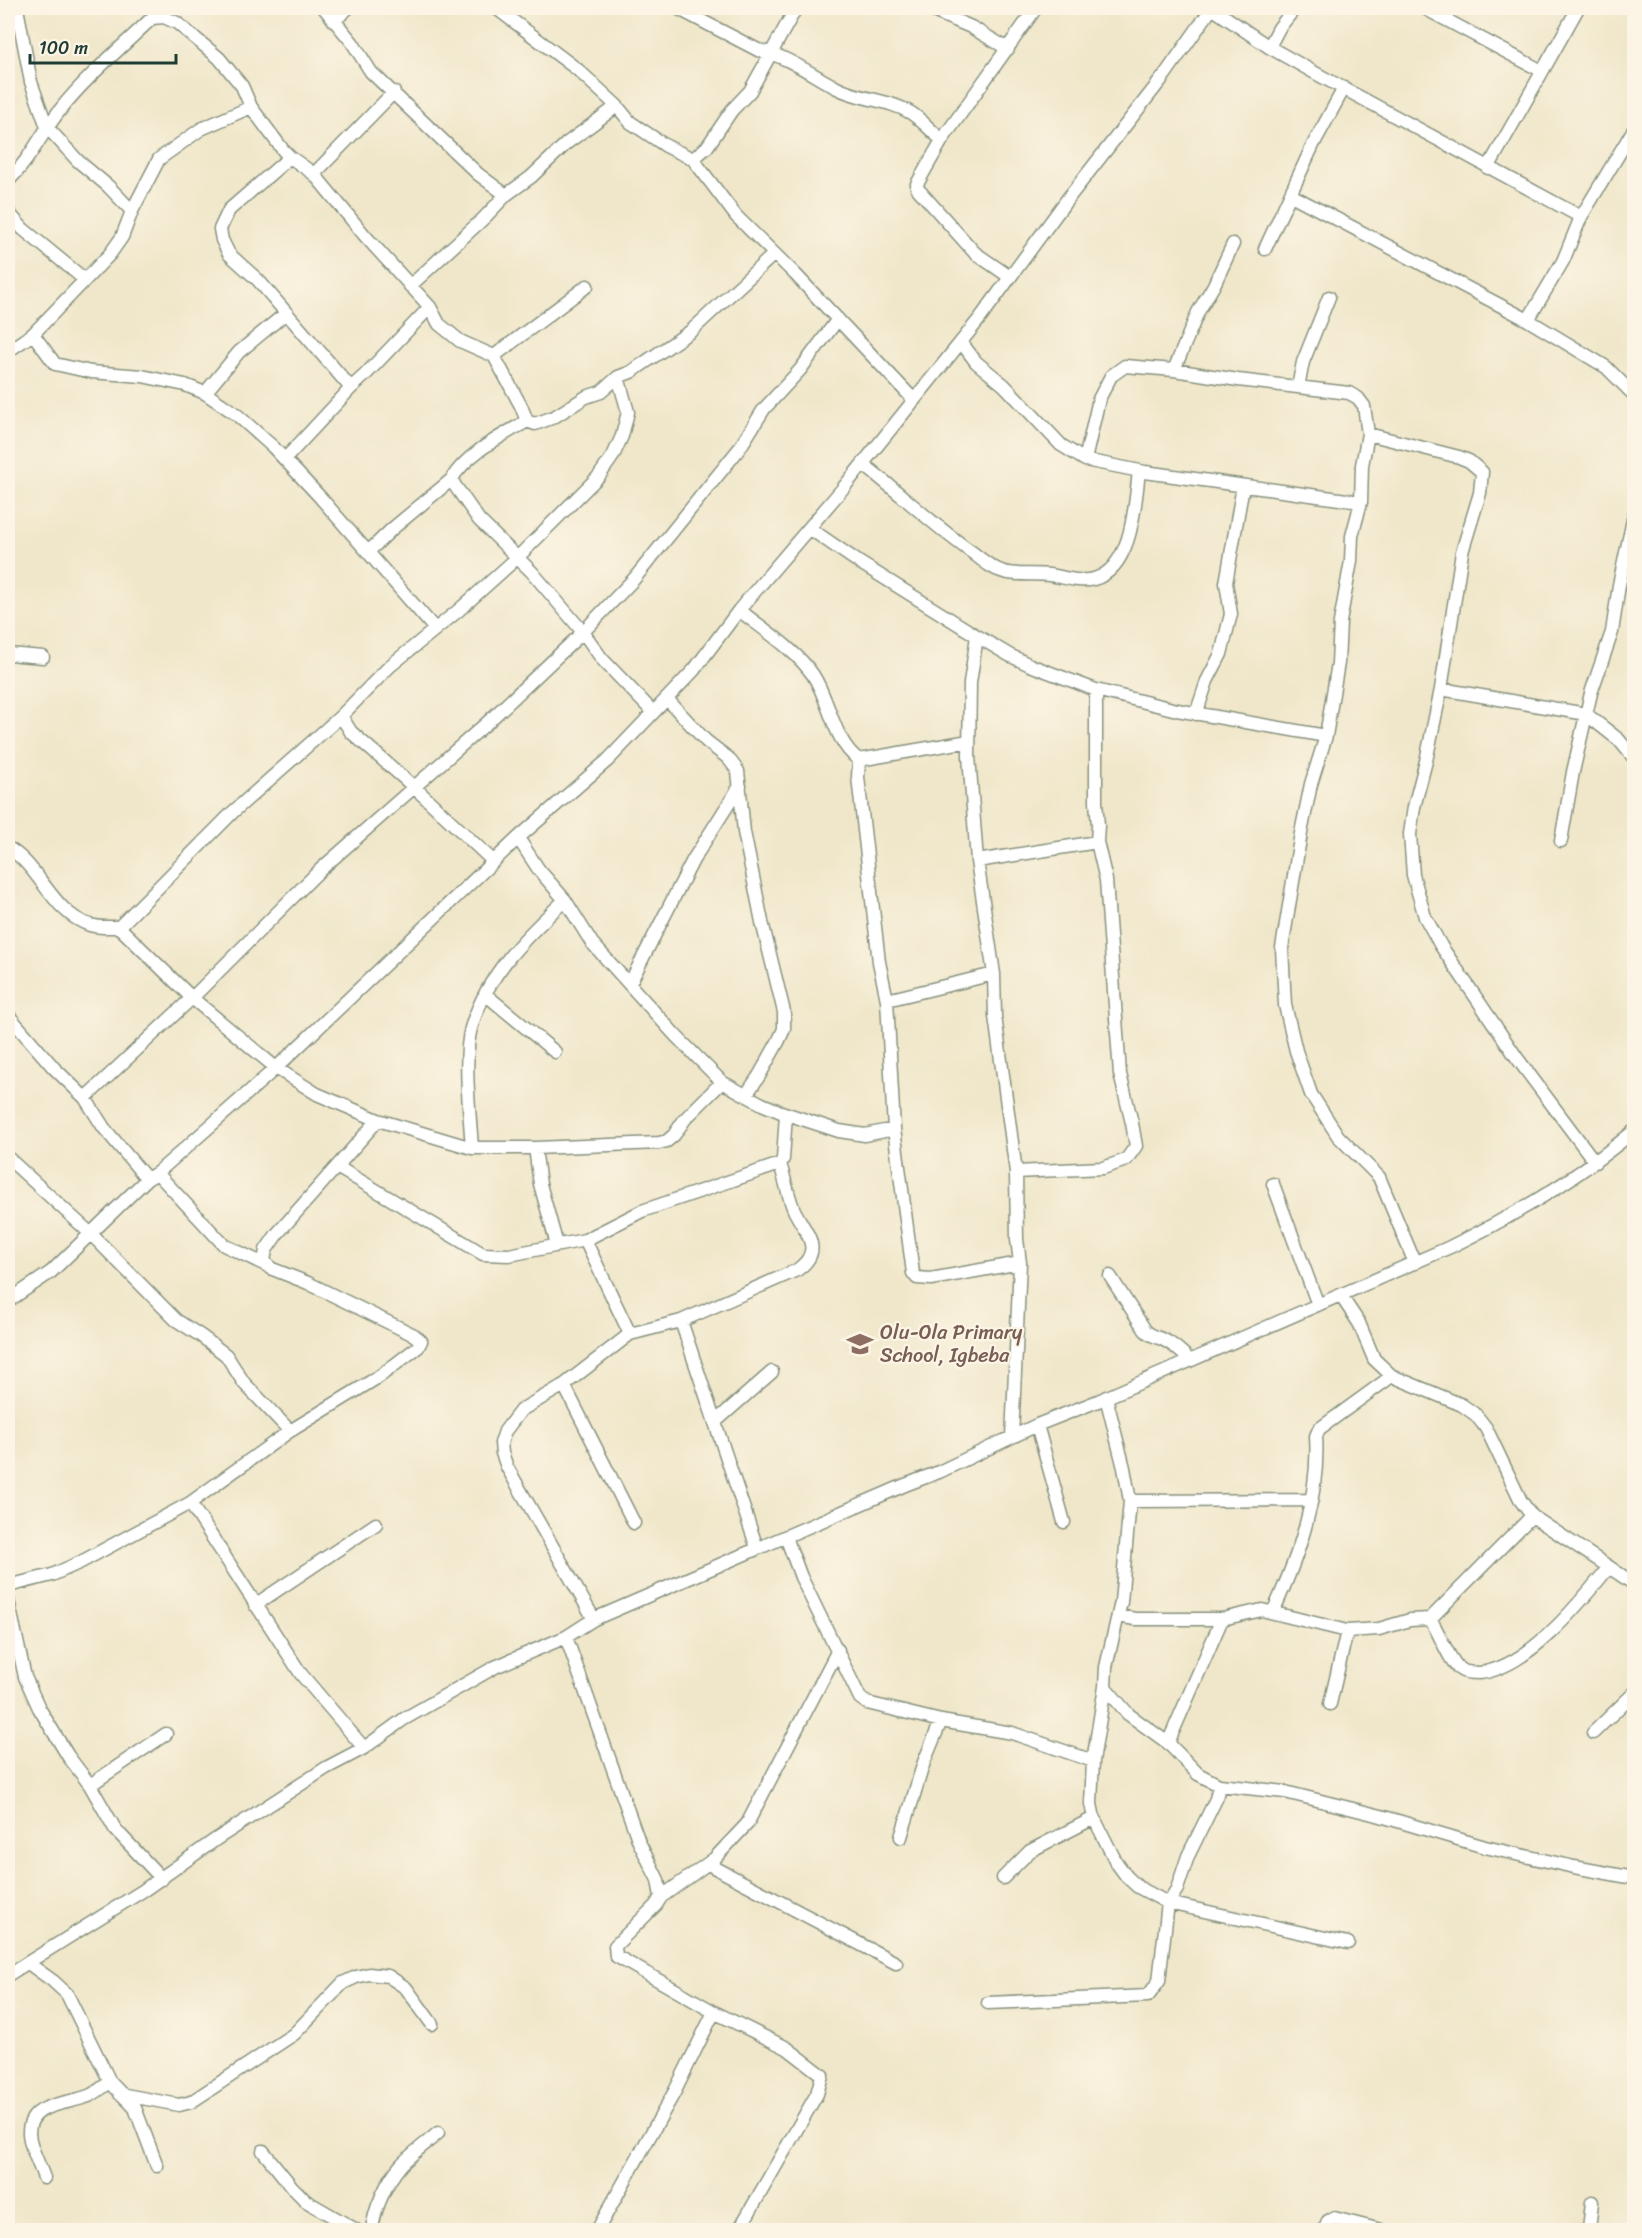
<svg xmlns="http://www.w3.org/2000/svg" width="1642" height="2238" font-family="Sriracha,sans-serif">
  <style>
    .lines { fill: none; stroke-linecap: round; stroke-linejoin: round }
    .minor-casing { stroke: #88927f; stroke-width: 15 }
    .minor { stroke: #fff; stroke-width: 12 }
    .labels { text-anchor: middle; stroke-width: 4.5; stroke-linejoin: round; paint-order: stroke }
    .education-label { font-size: 20px; fill: #785e54; stroke: #fcf5e5; text-anchor: start }
  </style>
  <rect width="100%" height="100%" fill="#fcf5e5"/>
  <filter id="ink" filterUnits="userSpaceOnUse"><feTurbulence type="fractalNoise" baseFrequency=".0167" numOctaves="2"/><feDisplacementMap in="SourceGraphic" scale="12" xChannelSelector="R" yChannelSelector="G"/><feConvolveMatrix kernelMatrix="1 2 1 2 8 2 1 2 1" color-interpolation-filters="sRGB"/></filter>
  <filter id="wash" filterUnits="userSpaceOnUse"><feTurbulence type="fractalNoise" baseFrequency=".008" numOctaves="4" result="noise"/><feDisplacementMap in="SourceGraphic" scale="24" xChannelSelector="R" yChannelSelector="G"/><feGaussianBlur stdDeviation="1.35" result="paint"/><feColorMatrix in="noise" values="0 0 0 0 0 0 0 0 0 0 0 0 0 0 0 0 0 1.4 0 .05"/><feComposite in="paint" operator="in"/></filter>
  <g filter="url(#wash)">
    <rect width="100%" height="100%" fill="#f0e7ca"/>
  </g>
  <g filter="url(#ink)">
    <g class="lines">
      <g class="minor-casing">
        <path id="minor" d="M17,8L31,82L47,127L78,161L108,186L132,211
          M324,8L352,42L371,72L478,174L506,195
          M496,8L578,70L617,106L630,122L666,146L693,159L736,216L795,274L914,400
          M677,8L758,50C788,56 810,74 837,88C860,100 888,99 911,113C922,120 932,132 942,140
          M926,8L971,27L1008,49
          M1424,8L1542,71
          M334,21L348,8
          M1269,47L1279,28L1295,8
          M290,157L229,210L220,229L222,240L229,254L258,280L351,388
          M693,159L707,147L732,110L750,91L796,8
          M1488,168L1578,8
          M314,174L394,92
          M8,181C30,160 41,134 60,110C87,76 121,48 152,18L164,17L177,23L219,58L242,86L251,107L283,150L290,157L314,174L366,237L430,307L439,324L460,341L494,356L521,406L527,421
          M1291,195L1528,320L1606,367L1634,395
          M8,212L23,229L84,279
          M1265,249L1313,145L1344,88
          M1010,277L975,253L917,188V184L942,140L1036,8
          M410,286L484,218L506,195L531,177L567,143L617,106
          M1528,320L1563,261L1581,217L1634,129
          M33,334L55,364L91,372L142,376L185,385L205,393L236,414L273,447L319,496L435,629
          M961,342L976,362L1004,385L1061,445L1085,460L1145,472L1361,502
          M8,351L33,334L110,254L122,237L132,211L159,159L201,129L251,107
          M494,356L587,286
          M1174,370L1198,312L1214,285L1233,244
          M1298,387L1303,362L1329,297
          M205,393L239,352L286,313
          M1368,434L1459,457L1469,461L1482,472L1480,493L1462,552L1441,689L1426,761L1414,807L1410,834L1413,875L1425,917L1441,946L1517,1058L1595,1162
          M285,459L351,388L365,375L430,307
          M1085,460L1099,399L1111,376L1125,366L1174,370L1238,380L1349,393L1358,398L1364,406L1368,434L1362,465L1361,502L1352,536L1351,561L1340,622L1338,663L1326,736L1311,784L1301,833L1282,948L1285,1005L1296,1051L1311,1094L1338,1136L1379,1177L1415,1263
          M863,464C900,493 934,526 973,553C982,560 992,569 1004,572C1018,576 1035,573 1049,575C1065,577 1079,583 1094,579C1133,568 1135,503 1139,471
          M451,480L479,520L532,572L583,632L602,659L653,712
          M809,528L857,561L977,636L1009,655L1030,665L1096,690L1177,710L1326,736
          M368,552L392,529L451,480C467,453 500,437 527,421L535,424L554,417L586,397L601,392L618,377L631,372L691,331L773,255
          M739,610C763,629 796,650 813,675C830,701 833,741 859,760L969,741
          M977,636L970,683L969,756L977,861L994,974L995,1016L1016,1172L1017,1239L1020,1263L1012,1437
          M8,654L43,657
          M1441,689L1586,714L1619,740L1634,758
          M667,699L706,741L728,758L738,771L744,832L762,922L784,1012V1029L778,1042L759,1076L746,1095
          M1196,714L1207,681L1221,654L1231,614L1226,583L1243,486
          M341,716L351,732L414,787L493,861
          M859,760L858,777L879,962L887,1000L894,1129L913,1273L917,1278L931,1279L1020,1263
          M518,838L539,870L565,900L592,943L676,1036L722,1082L762,1104L781,1112L839,1131L865,1135L894,1129
          M1561,841L1573,772L1591,693L1612,632L1619,585L1634,515
          M8,848C40,866 52,913 90,925C99,928 110,927 119,927L192,998L276,1068L317,1094L378,1120L472,1148H535L659,1143L667,1141L674,1135L685,1119L722,1082
          M977,861L1097,842
          M119,927L233,812L341,716L390,666L459,610L518,557L599,476L613,456L622,436L628,412L618,377
          M630,983L693,860L740,786
          M485,994L555,1052
          M887,1000L994,974
          M8,1015L54,1068L85,1098L104,1128L147,1179
          M85,1098L192,998L320,870L488,722L583,632L634,579L739,449L764,409L800,370L838,319
          M472,1148C470,1116 463,1057 471,1028C487,974 525,937 565,900
          M535,1148L540,1184L557,1245
          M8,1158L90,1233L176,1320L201,1336L226,1355L244,1383L290,1431
          M337,1167L483,1254L509,1255L585,1240L642,1211L780,1164L783,1159L786,1114
          M1016,1172L1103,1168L1126,1160L1136,1146L1132,1123L1120,1074L1106,880L1097,842L1098,825L1096,802V690
          M157,1173L224,1245L270,1267
          M1273,1184L1318,1305
          M585,1240L630,1334
          M1110,1276L1145,1330C1150,1336 1155,1336 1162,1339C1173,1344 1181,1351 1189,1360
          M1341,1296L1359,1323L1374,1359L1392,1376L1462,1405L1476,1415L1486,1428L1521,1501L1532,1516L1609,1567
          M8,1301L51,1272L147,1179L157,1173L276,1068L518,838L608,760L694,670L739,610L844,487L981,317L1066,201L1164,76L1212,8L1269,47L1317,74L1581,217
          M681,1321L757,1548
          M564,1385L634,1523
          M1106,1397L1124,1468L1130,1501L1121,1602L1106,1667L1105,1687L1093,1761L1091,1804L1094,1818L1116,1862L1127,1877L1138,1887L1168,1903L1348,1943
          M715,1422L772,1372
          M1037,1425L1064,1522
          M1130,1501L1312,1500
          M190,1503L301,1674L364,1748
          M786,1537L801,1577L860,1698L867,1703L941,1721L1012,1733L1093,1761
          M8,1586L52,1575L81,1562L190,1503L290,1431L380,1376L418,1347L421,1341L414,1335L308,1283L270,1268L264,1261L266,1250L277,1234L378,1120
          M8,1600L25,1677L39,1708L68,1756L90,1785L115,1829L162,1879
          M255,1605L376,1524
          M1273,1612C1298,1557 1320,1497 1316,1436L1319,1429L1392,1376
          M1118,1616L1135,1619H1222L1262,1610L1347,1631L1379,1629L1410,1620L1430,1619L1532,1516
          M594,1619L507,1467L502,1453L501,1443L505,1431L521,1410L564,1385L630,1334L681,1321L797,1270C825,1250 806,1234 794,1210C788,1196 785,1179 780,1164
          M1430,1619C1439,1631 1449,1662 1461,1670C1466,1673 1474,1673 1479,1673C1528,1668 1579,1604 1609,1567L1634,1584
          M566,1637L639,1842L658,1880L661,1897L656,1905L615,1946L616,1956L714,2012L787,2048L822,2075L817,2094L739,2230
          M1105,1687L1128,1714L1168,1743L1198,1774L1219,1785L1285,1792L1381,1816L1485,1847L1574,1867L1634,1878
          M1330,1704L1347,1631
          M1593,1733L1634,1693
          M1168,1743L1222,1619
          M90,1785L166,1734
          M901,1837L924,1762L941,1721
          M708,1864L896,1963
          M1003,1878L1030,1851L1094,1818
          M661,1897L714,1859L747,1824L838,1650
          M28,1963L53,1981L67,1994L110,2082L135,2108L157,2166
          M8,1975L144,1890L215,1840L326,1768L364,1748L404,1719L495,1667L566,1637L594,1619L615,1610L905,1485L939,1472L1037,1425L1098,1401L1450,1247C1516,1215 1578,1178 1634,1131
          M988,2003L1148,1996L1159,1981L1168,1903L1177,1889L1188,1856L1216,1799L1219,1785
          M120,2094L179,2105L191,2102L294,2034L343,1983L356,1977L369,1974L388,1976L406,1988L432,2024
          M263,2151L292,2187L306,2201L356,2230
          M44,2178C40,2165 30,2148 29,2134C28,2101 70,2105 91,2095C97,2092 104,2086 110,2082
          M599,2227L675,2091L714,2012
          M372,2230C374,2209 387,2181 401,2165C412,2153 426,2144 438,2133
          M1325,2230L1328,2221L1334,2218L1381,2230
          M1589,2230L1592,2202"/>
      </g>
      <use href="#minor" class="minor"/>
    </g>
  </g>
  <defs>
    <g id="school-bare" transform="scale(2.07)"><path d="M0-5L7-2L0 1L-7-2ZM-4 1L0 2.5L4 1V4Q0 6-4 4Z" fill="#8d6e63" stroke="#fcf5e5" stroke-width="2.5" paint-order="stroke"/></g>
  </defs>
  <g fill-rule="evenodd">
    <use href="#school-bare" x="860" y="1344"/>
  </g>
  <g class="labels">
    <g class="education-label">
      <text x="880" y="1339">Olu-Ola Primary<tspan x="880" dy="23">School, Igbeba</tspan></text>
    </g>
  </g>
  <rect width="1642" height="2238" fill="none" stroke="#fcf5e5" stroke-width="30"/>
  <path d="M30 54v9h146v-9" fill="none" stroke="#1f3d34" stroke-width="3"/>
  <text x="39" y="54" font-size="18" fill="#1f3d34" stroke="#fcf5e5" stroke-width="4.5" paint-order="stroke">100 m</text>
</svg>
